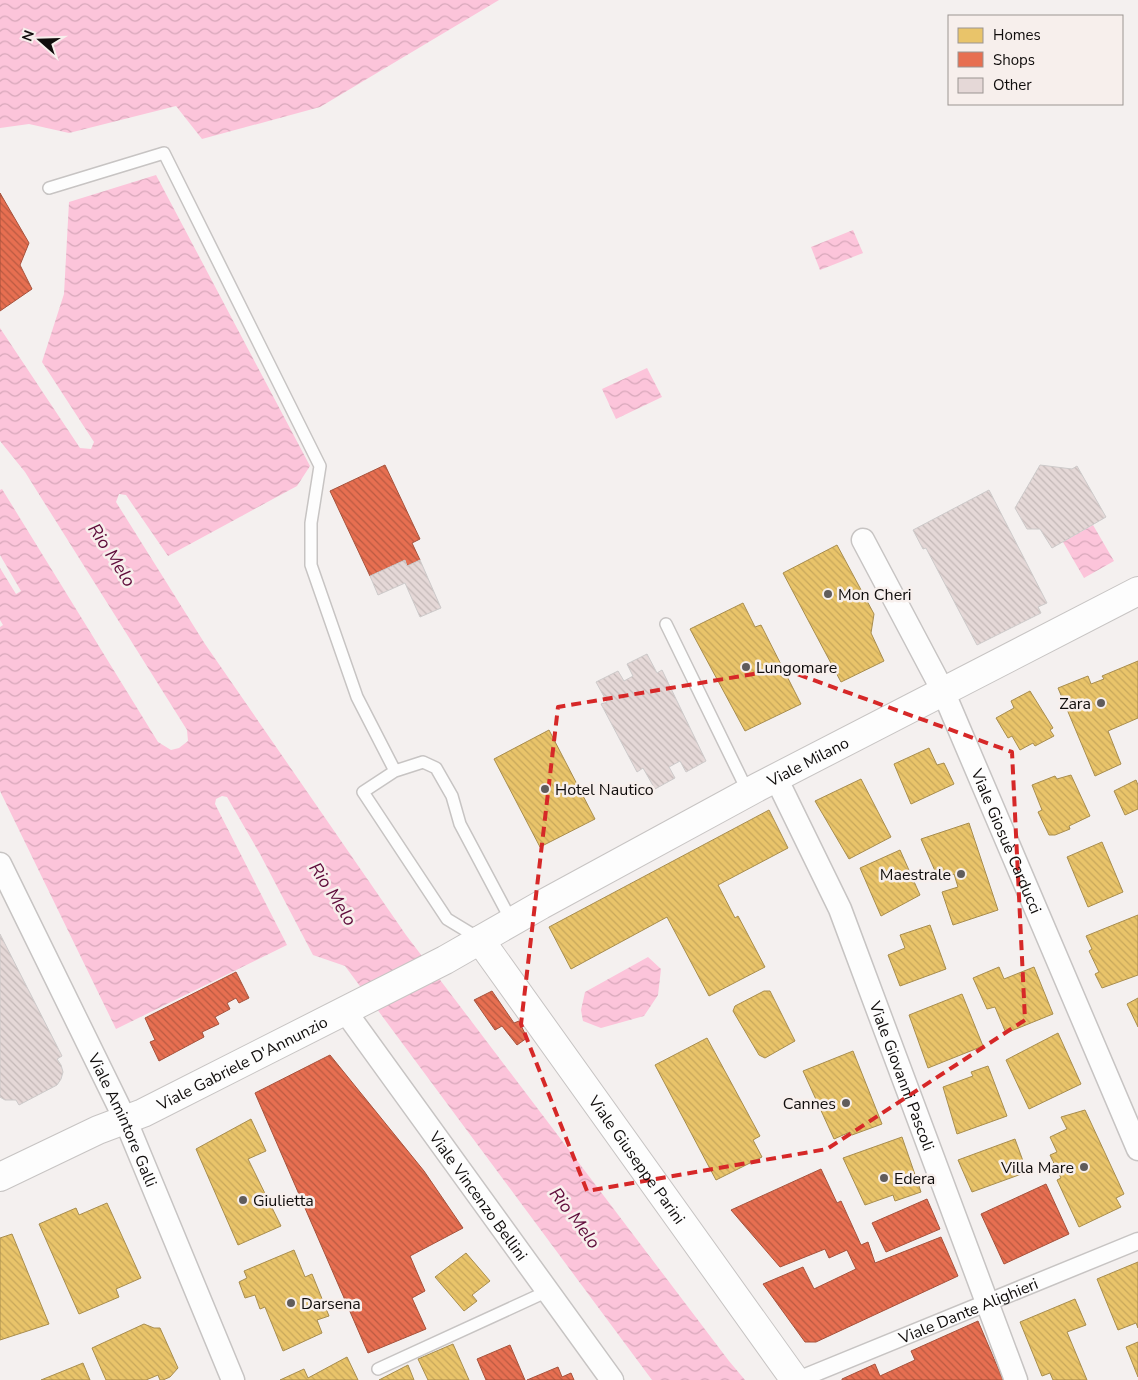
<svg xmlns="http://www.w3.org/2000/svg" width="1138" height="1380" font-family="'Nunito Sans',sans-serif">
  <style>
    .water { fill: url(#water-waves) }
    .homes { fill: url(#homes-back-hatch); stroke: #a88d4e }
    .shops { fill: url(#shops-back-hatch); stroke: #a6523c }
    .building { fill: url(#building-back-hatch); stroke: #cdcaca }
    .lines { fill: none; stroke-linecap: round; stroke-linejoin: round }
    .service-casing { stroke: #c7c4c3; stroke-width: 14 }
    .pedestrian-casing { stroke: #c7c4c3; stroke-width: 19 }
    .minor-casing { stroke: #c7c4c3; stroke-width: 25 }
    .tertiary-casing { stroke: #c7c4c3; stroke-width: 30 }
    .service { stroke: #fdfdfd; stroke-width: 11 }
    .pedestrian { stroke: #fdfdfd; stroke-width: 16 }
    .minor { stroke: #fdfdfd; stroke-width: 22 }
    .tertiary { stroke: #fdfdfd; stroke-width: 28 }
    .marked { fill: none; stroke: #d62828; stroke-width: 4; stroke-dasharray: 10 6; stroke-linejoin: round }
    .poi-dot { fill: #605c5b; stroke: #f7efec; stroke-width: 2 }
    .labels { text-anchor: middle; stroke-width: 5; stroke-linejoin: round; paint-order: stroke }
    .poi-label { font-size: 16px; fill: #100d0c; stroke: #f7efec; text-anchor: start }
    .street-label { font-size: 16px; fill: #100d0c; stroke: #f7efec }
    .water-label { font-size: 18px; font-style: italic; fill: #5f0b3a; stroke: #f7efec }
  </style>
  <defs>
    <pattern id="water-waves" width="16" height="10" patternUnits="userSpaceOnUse" patternTransform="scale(1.25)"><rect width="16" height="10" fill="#fcc4da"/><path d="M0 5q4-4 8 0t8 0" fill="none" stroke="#d7a7ba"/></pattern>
    <pattern id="homes-back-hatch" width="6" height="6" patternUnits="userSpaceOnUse" patternTransform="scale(1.25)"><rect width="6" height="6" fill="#e9c46a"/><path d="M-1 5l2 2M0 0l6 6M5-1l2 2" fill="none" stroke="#c7a75b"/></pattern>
    <pattern id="shops-back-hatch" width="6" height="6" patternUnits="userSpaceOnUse" patternTransform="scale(1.25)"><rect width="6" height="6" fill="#e76f51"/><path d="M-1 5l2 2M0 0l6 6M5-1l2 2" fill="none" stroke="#ba5a42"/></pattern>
    <pattern id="building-back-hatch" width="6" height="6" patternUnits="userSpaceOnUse" patternTransform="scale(1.25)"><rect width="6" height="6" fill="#e5d8d7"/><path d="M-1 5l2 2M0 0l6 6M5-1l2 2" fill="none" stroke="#c3b8b7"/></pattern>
  </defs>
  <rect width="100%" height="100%" fill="#f4f0ef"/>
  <path class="water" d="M0,0H499L320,107L202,139L176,106L69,133L29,124L0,128Z
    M156,175L310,466L297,486L168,556L126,495L119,494L116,502L205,644L406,935L729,1361L745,1380H652L345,966L313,955L260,854L227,797L222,796L216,799L215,804L287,945L116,1029L0,791V627L3,625L0,620V568L16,594L21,591L0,555V490L2,489L158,742L171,750L179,748L188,741L187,730L25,472L0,441V328L80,448L91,449L94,442L42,362L64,294L69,202Z
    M853,230L863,253L820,270L811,247Z
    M647,368L662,397L616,419L602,389Z
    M1093,525L1114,561L1084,578L1063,542Z
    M648,957L661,969L658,995L644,1016L601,1028L583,1021L581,1010L585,992Z"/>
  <path class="homes" d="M837,545L874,614L871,633L884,661L841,682L783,573Z
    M743,603L755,627L761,625L801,704L745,731L690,629Z
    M1138,661V718L1108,731L1121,764L1095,776L1058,688L1088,676L1091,684L1104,679L1102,676Z
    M1030,691L1053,728L1050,730L1054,736L1035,746L1033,743L1020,750L1012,736L1008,738L996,718L1014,708L1011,701Z
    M549,730L595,819L540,847L494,759Z
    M929,748L937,765L944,763L954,784L911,804L894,764Z
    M1071,775L1090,816L1069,826L1070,829L1055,835H1049L1038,812L1042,810L1032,785L1055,776L1057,779Z
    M861,779L891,837L849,859L815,801Z
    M1136,780L1138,785V809L1125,815L1114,791Z
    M769,810L788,848L718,885L735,918L738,916L765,967L709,996L667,917L571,969L549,927Z
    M969,823L998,910L953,925L942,892L958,887L954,874L939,880L921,839Z
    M1102,842L1123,892L1088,907L1067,857Z
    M900,850L920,895L881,916L860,868Z
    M1138,915V975L1102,988L1095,974L1099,972L1089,951L1092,949L1086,936Z
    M930,925L946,969L900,986L888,955L905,948L900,935Z
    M999,967L1004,979L1034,967L1053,1014L1006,1033L995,1007L987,1009L973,978Z
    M764,991H770L795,1041L765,1058L759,1055L733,1011L735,1006Z
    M962,994L983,1046L928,1068L909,1015Z
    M1138,998V1027L1127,1004Z
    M1058,1033L1081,1084L1029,1109L1006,1060Z
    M707,1038L760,1136L753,1140L762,1157L716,1180L655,1065Z
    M853,1051L882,1124L852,1135L850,1132L834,1139L803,1071Z
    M988,1066L1007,1116L957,1134L943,1087L973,1076L971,1072Z
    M1085,1110L1124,1194L1116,1198L1121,1207L1079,1227L1057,1180L1061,1178L1050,1155L1057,1152L1050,1137L1067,1129L1061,1117Z
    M251,1119L266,1151L248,1159L281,1226L238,1245L196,1149Z
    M902,1137L921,1192L895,1201L893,1195L865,1205L843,1158Z
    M1015,1139L1027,1172L972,1192L958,1160Z
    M107,1203L141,1278L116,1289L119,1297L79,1314L39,1224L76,1208L79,1215Z
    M12,1234L49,1324L0,1340V1238Z
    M294,1250L305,1277L312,1274L329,1316L317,1320L322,1333L283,1351L265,1307L260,1309L255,1295L245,1298L239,1282L247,1278L244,1271Z
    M466,1253L490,1281L472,1295L477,1301L464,1311L435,1277Z
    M1138,1262V1328L1136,1323L1118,1330L1097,1279Z
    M1075,1299L1086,1325L1067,1332L1087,1380H1053L1050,1373L1042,1376L1020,1322Z
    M144,1324L154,1328H160L178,1368L170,1377L163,1380H160L158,1375L146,1380H106L92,1348Z
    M1138,1342V1377L1126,1347Z
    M453,1344L469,1380H428L418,1359Z
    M347,1357L358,1380H280L304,1369L308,1378Z
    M83,1363L90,1380H41Z
    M408,1365L414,1380H379Z"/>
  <path class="shops" d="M0,193L29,243L20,265L32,289L0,311Z
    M385,465L420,539L412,543L420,560L407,566L405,560L370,576L330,491Z
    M236,972L249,998L239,1003L236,998L227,1003L230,1009L215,1017L219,1024L202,1032L204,1037L159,1061L150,1042L155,1040L145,1018Z
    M492,991L514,1023L519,1021L527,1038L517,1045L502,1026L495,1030L474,1000Z
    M330,1055L424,1171L463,1228L410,1256L425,1291L412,1298L426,1329L368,1353L255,1093Z
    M821,1169L837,1203L841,1201L861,1245L868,1242L875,1263L941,1237L958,1276L816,1342H805L763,1284L803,1267L814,1289L856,1269L847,1250L829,1258L825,1249L780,1267L731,1210Z
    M1046,1184L1069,1234L1004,1264L981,1214Z
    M927,1199L940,1229L886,1252L872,1223Z
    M978,1321L1003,1380H842V1379L875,1364L880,1376L915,1360L911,1351Z
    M510,1345L525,1380H486L477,1359Z
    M558,1367L562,1377L571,1373L574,1380H527Z"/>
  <path class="building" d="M1040,465L1072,469L1077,466L1106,517L1052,548L1040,529H1027L1015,508Z
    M989,490L1047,603L1038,607L1041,613L977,645L926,548L923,549L913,530Z
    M405,560L407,566L420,560L441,608L420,617L405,583L378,595L370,576Z
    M647,654L657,673L662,670L706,761L686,772L680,761L669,767L675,778L655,789L643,768L637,772L601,704L607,702L596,682L618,671L624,681L633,676L627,664Z
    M0,934L62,1056L57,1059L61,1065L63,1072L61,1079L57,1085L19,1105L16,1100H5L0,1097Z"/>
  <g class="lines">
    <g class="service-casing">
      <path id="service" d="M49,188L164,153L320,466L311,523V565L357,697L395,771
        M666,624L748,792
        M480,939L447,919L363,792L395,771L423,762L436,768L452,796L460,824L512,922
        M378,1369L548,1291"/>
    </g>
    <g class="pedestrian-casing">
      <g id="pedestrian">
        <path id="s1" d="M798,1380L1138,1241"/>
      </g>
    </g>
    <g class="minor-casing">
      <g id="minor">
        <path id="s2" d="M863,540L943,691L1138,1149"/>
        <path id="s3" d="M776,778L840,909L1016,1380"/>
        <path id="s4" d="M0,864L125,1119L233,1380"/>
        <path id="s5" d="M345,1011L612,1380"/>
      </g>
    </g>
    <g class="tertiary-casing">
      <g id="tertiary">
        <path id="s6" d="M480,940L795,1380"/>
        <path id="s7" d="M0,1177L98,1130L143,1113L445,960L541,905L758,787L1138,591"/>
      </g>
    </g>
    <use href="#service" class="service"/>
    <use href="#pedestrian" class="pedestrian"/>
    <use href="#minor" class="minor"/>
    <use href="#tertiary" class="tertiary"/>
  </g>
  <path class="marked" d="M783,669L1012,752L1025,1020L827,1149L587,1191L521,1024L558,707Z"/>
  <g class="poi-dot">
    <circle cx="828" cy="594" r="5"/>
    <circle cx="746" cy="667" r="5"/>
    <circle cx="1101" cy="703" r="5"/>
    <circle cx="545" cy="789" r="5"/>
    <circle cx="961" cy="874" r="5"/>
    <circle cx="846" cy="1103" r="5"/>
    <circle cx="1084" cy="1167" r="5"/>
    <circle cx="884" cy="1178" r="5"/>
    <circle cx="243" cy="1200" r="5"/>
    <circle cx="291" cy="1303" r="5"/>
  </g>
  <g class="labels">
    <g class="poi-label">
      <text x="838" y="600">Mon Cheri</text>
      <text x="756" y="673">Lungomare</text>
      <text x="1091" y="709" text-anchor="end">Zara</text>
      <text x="555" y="795">Hotel Nautico</text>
      <text x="951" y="880" text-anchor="end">Maestrale</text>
      <text x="836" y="1109" text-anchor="end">Cannes</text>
      <text x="1074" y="1173" text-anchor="end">Villa Mare</text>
      <text x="894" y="1184">Edera</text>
      <text x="253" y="1206">Giulietta</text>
      <text x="301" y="1309">Darsena</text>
    </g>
    <g class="street-label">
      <text dy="6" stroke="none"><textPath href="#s7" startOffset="909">Viale Milano</textPath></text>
      <text dy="6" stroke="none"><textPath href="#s2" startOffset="334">Viale Giosuè Carducci</textPath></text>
      <text dy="6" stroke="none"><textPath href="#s7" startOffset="268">Viale Gabriele D'Annunzio</textPath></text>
      <text dy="6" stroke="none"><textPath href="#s3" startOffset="324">Viale Giovanni Pascoli</textPath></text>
      <text dy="6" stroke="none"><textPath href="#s4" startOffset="284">Viale Amintore Galli</textPath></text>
      <text dy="6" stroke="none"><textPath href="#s6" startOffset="270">Viale Giuseppe Parini</textPath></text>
      <text dy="6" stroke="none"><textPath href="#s5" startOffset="228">Viale Vincenzo Bellini</textPath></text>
      <text dy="6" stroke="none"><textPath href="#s1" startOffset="184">Viale Dante Alighieri</textPath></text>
    </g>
    <g class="water-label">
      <text transform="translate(112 555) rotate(57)" y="6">Rio Melo</text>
      <text transform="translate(333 894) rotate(57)" y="6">Rio Melo</text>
      <text transform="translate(575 1218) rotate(53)" y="6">Rio Melo</text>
    </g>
  </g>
  <rect x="948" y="15" width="175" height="90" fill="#f7efec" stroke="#9b9592"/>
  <rect x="958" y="28" width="25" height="15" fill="#e9c46a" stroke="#9b9592"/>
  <text x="993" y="40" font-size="15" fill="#100d0c">Homes</text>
  <rect x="958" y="52" width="25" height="15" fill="#e76f51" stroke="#9b9592"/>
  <text x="993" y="65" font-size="15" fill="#100d0c">Shops</text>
  <rect x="958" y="78" width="25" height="15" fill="#e5d8d7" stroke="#9b9592"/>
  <text x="993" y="90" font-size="15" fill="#100d0c">Other</text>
  <g transform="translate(40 40) rotate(290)" stroke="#f7efec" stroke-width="4" paint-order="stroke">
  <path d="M0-4L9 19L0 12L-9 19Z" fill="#100d0c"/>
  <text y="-8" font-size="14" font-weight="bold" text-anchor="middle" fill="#100d0c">N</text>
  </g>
</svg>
